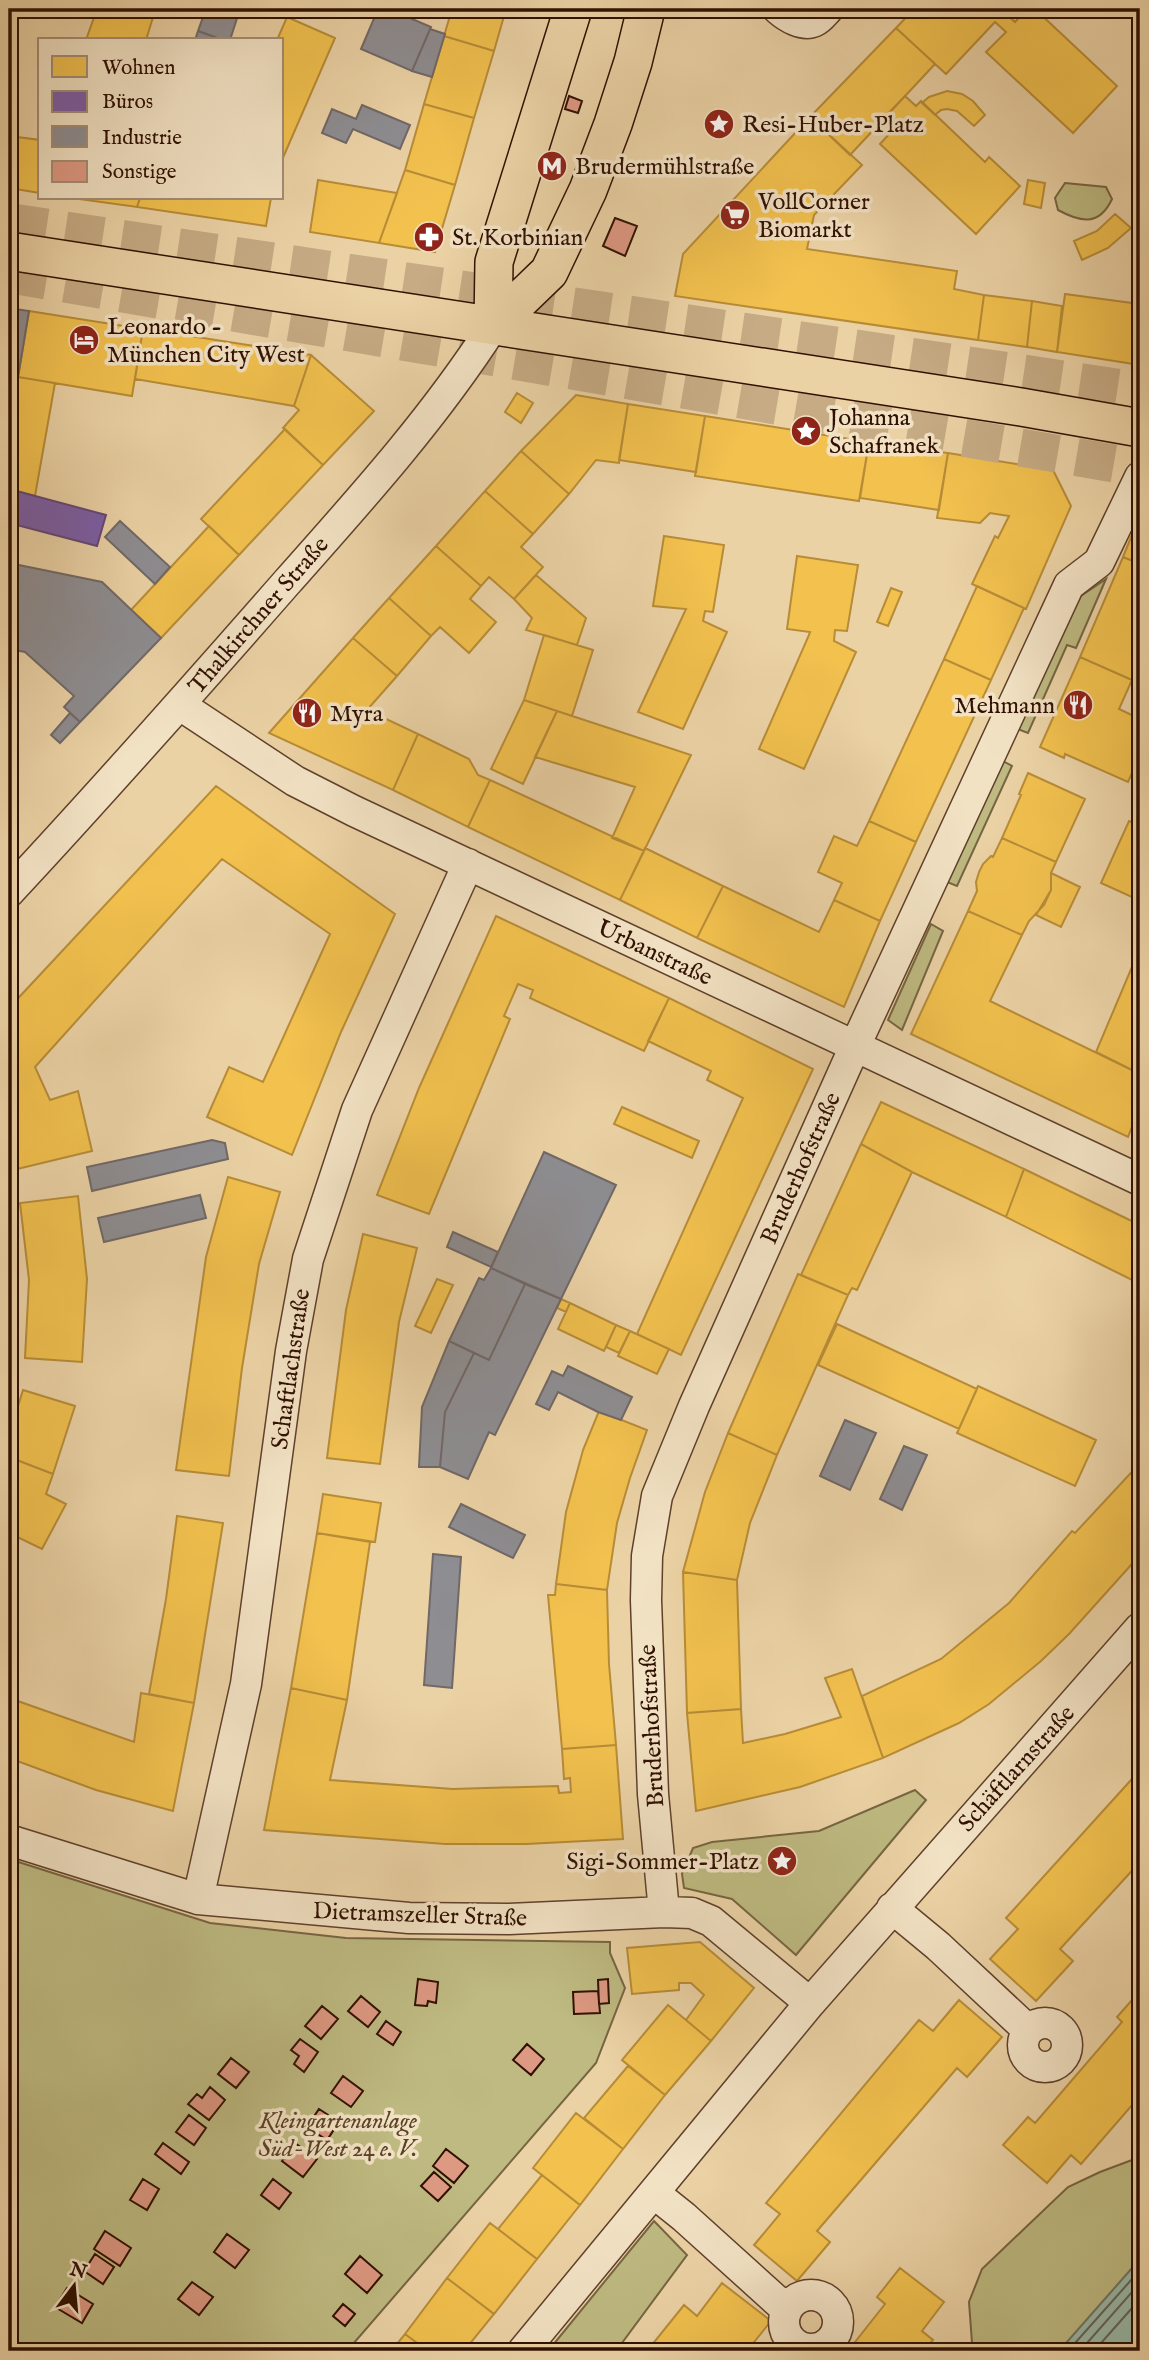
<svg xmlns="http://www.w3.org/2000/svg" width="1149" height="2360" font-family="'IM FELL English',serif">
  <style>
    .green { fill: #beba81; stroke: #776542; stroke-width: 2 }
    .water { fill: #98b8a7; stroke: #6e7565; stroke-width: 2 }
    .homes { fill: #f2c14e; stroke: #b88c37; stroke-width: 2 }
    .offices { fill: #7b5ea7; stroke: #644776; stroke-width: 2 }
    .industry { fill: #8d8d92; stroke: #716867; stroke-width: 2 }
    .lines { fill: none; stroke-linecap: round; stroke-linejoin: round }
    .shore { stroke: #646454; stroke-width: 2 }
    .building { fill: #de9983; stroke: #301002; stroke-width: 2 }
    .highway-tunnel { stroke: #c6ab84; stroke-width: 38; stroke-dasharray: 38 19; stroke-linecap: butt }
    .minor-casing { stroke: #5f402b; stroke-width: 33 }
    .major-casing { stroke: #301002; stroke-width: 40 }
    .minor { stroke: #f2e2c4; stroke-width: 30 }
    .major { stroke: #ebd2a5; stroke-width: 37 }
    .labels { text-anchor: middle; stroke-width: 7; stroke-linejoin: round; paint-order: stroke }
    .poi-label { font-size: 24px; fill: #301002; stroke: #f2e2c4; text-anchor: start }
    .street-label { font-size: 24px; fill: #301002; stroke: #f2e2c4 }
    .park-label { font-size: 24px; font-style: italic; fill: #5b4328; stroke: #f2e2c4 }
  </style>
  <rect width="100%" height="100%" fill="#ebd2a5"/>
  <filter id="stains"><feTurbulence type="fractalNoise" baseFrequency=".00286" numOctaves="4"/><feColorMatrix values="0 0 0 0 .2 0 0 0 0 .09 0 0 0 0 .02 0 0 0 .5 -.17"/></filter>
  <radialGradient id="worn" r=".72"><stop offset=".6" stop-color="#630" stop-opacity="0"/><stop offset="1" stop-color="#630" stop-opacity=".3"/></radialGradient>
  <path class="green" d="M1065,183L1106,187L1112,199C1099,227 1080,222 1058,210L1055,198Z
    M1106,579L1076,648L1067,645L1028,733L1015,728L1078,598Z
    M1003,761L1012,766L957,886L947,882Z
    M931,924L943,931L902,1030L888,1020Z
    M915,1790L926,1800L796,1955L732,1899L684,1888L682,1874L693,1848L712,1842L819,1831Z
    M9,1859L210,1923L346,1938L610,1942V1953L625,1988L596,2063L347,2351H9Z
    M1140,2157V2351H977L972,2343L969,2302L982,2269L1068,2187L1100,2172Z
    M654,2221L687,2255L616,2351H548Z"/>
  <path class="water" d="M1140,2259V2351H1059Z"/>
  <path class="homes" d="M97,9H139L154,14L146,40H86Z
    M452,9H506L494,51L444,36Z
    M914,9H1006L1003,11L1015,22L1027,9H1035L1117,86L1073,133L986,52L1006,32L995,22L946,74L896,28Z
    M287,17L335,38L282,160V40H277Z
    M896,28L935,64L850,155L810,117Z
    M444,36L494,51L474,118L424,104Z
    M947,91L962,94L973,101L985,115L974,126L957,111L947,109L941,110L935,115L922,103L929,97Z
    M905,96L916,106L921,101L985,162L989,157L1020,186L976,234L880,144L892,131L881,121Z
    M424,104L474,118L455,185L405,170Z
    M810,117L862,165L814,215L807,249L957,271L954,289L984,295L978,340L675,296L683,254Z
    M9,136L40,140V193L9,188Z
    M405,170L455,185L435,252L379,243Z
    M318,180L397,193L379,243L310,232Z
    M1028,180L1045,183L1041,208L1024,204Z
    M72,198H140L137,207Z
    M140,198H271L266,226L137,207Z
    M1115,214L1131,228L1108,248L1082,260L1074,241L1097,231Z
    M1065,294L1132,303L1140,313V365L1057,352Z
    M1140,294V313L1132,303Z
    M984,295L1032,301L1027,347L978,340Z
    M1032,301L1062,306L1057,352L1027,347Z
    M29,311L143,329L132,396L18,377Z
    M143,329L203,338L311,355L294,406L135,379Z
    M311,355L374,411L323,465L283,428L299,410L294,406Z
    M18,377L55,383L35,496L9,489V422Z
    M517,393L533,403L521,423L505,412Z
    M576,395L628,404L619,463L596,460L569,494L521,451Z
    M628,404L705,416L696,472L619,460Z
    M705,416L869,442L859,501L695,476Z
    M285,429L323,465L239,555L201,519Z
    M869,442L948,453L939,510L860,498Z
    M521,451L569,494L533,534L485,491Z
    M948,453L1053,470L1071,506L1026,609L972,584L995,536L998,538L1009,516L990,513L980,523L937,518Z
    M485,491L533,534L521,547L543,567L514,599L489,577L481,586L436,546Z
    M1140,515V564L1123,557Z
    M209,526L239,555L161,638L131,610Z
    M664,536L724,545L713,612L705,611L703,621L727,632L683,729L638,712L686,609L653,606Z
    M436,546L481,586L470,599L496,622L469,653L440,627L431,636L389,598Z
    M797,556L858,565L847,631L835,630L834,641L856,652L804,769L759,749L809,635L810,632L787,629Z
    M1123,557L1140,564V660L1132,680L1080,657Z
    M536,575L586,618L577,645L526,630L532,618L514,599Z
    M977,586L1024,608L991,680L944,659Z
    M891,588L902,592L888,626L877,622Z
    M389,598L431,636L397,676L353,638Z
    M544,635L593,650L572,716L524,700Z
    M353,638L397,676L367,710L418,734L393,790L269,733Z
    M1080,657L1132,680L1119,709L1140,719V755L1128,782L1065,754L1064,758L1040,747Z
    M944,659L991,680L916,842L869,821Z
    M524,700L557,711L523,784L491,769Z
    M557,711L691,755L644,851L612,838L635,787L535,757Z
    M418,734L469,759L478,775L490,780L468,827L393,790Z
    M1028,773L1085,799L1056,862L1002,838L1021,795L1019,794Z
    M490,780L644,851L620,900L468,827Z
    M216,786L395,914L341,1032L292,1155L207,1117L229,1067L263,1082L330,934L222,859L35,1067L50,1100L78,1091L92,1151L9,1171V1008Z
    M869,821L916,842L880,921L834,900L842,883L818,872L834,836L857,846Z
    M1129,821L1140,826V884L1134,898L1101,883Z
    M1002,838L1056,862L1051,873V890L1044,905L1029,921L1022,935L968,911L977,891L976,882L979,872L983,864L991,856L993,857Z
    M645,848L723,886L697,938L620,900Z
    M1051,873L1080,887L1061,927L1036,915L1051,890Z
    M723,886L819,932L834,900L880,921L844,1007L697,938Z
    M968,911L1022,935L990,1001L1140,1074V1106L1128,1137L911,1034Z
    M496,916L669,998L644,1051L530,998L533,990L518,984L504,1016L510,1019L429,1214L377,1195L419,1088Z
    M1140,948V1074L1096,1052Z
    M669,998L813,1069L681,1355L637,1334L743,1098L707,1080L711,1071L648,1041Z
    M881,1102L1024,1169L1006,1217L912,1172L861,1144Z
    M622,1107L699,1141L692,1158L614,1124Z
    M861,1144L912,1172L857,1290L852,1288L848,1295L801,1275Z
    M1024,1169L1140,1225V1284L1006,1217Z
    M228,1177L280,1192L259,1264L242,1368L229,1476L176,1470L206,1257Z
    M78,1196L87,1279L82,1362L25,1358L29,1280L20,1203Z
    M363,1234L417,1248L399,1322L380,1464L327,1458L346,1310Z
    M798,1274L848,1295L777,1455L728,1433Z
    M437,1279L453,1285L431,1333L415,1326Z
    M561,1299L570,1303L566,1312L557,1308Z
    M570,1303L616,1325L604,1351L558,1329Z
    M837,1324L977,1389L959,1429L818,1365Z
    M616,1325L630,1331L619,1353L606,1347Z
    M630,1331L669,1349L657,1374L618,1356Z
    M978,1386L1096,1440L1075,1486L957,1433Z
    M23,1390L75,1406L53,1474L9,1457V1435Z
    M599,1411L647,1430L630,1478L617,1523L607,1590L556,1584L566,1512L583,1450Z
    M728,1433L777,1455L750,1523L737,1580L683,1572L705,1492Z
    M9,1457L53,1474L46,1494L66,1504L42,1549L9,1533Z
    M1140,1463V1555L1069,1634L1041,1661L989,1704L959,1723L883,1758L862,1696L941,1659L1009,1603L1072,1531L1075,1533Z
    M323,1494L381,1503L375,1542L317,1533Z
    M177,1516L223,1523L194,1703L149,1694L166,1599Z
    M317,1533L370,1542L347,1700L291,1688Z
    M683,1572L737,1580L741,1709L687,1713Z
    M556,1584L607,1590L609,1664L616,1745L562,1749L548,1595H555Z
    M852,1669L883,1758L800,1787L696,1811L687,1713L741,1709L743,1743L785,1734L841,1717L825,1678Z
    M291,1688L347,1700L330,1780L453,1789L558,1786L559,1793L571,1792L570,1778L564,1779L562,1749L616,1745L623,1839L526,1844H445L264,1830Z
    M141,1693L194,1703L173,1811L96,1790L9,1758V1698L134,1742Z
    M1131,1780L1140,1788V1862L1060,1949L1073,1961L1036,2001L990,1959L1018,1929L1006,1918Z
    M700,1942L754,1988L711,2041L686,2020L704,1995L691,1983H679V1990L632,1994L627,1948Z
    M1140,1991V2096L1081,2164L1071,2155L1047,2183L1003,2145L1028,2117L1035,2123L1042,2115L1122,2022L1117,2017Z
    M959,2000L1002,2037L967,2077L957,2068L817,2231L830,2242L797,2281L754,2245L780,2214L766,2203L919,2020L933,2031Z
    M668,2005L711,2041L665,2095L622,2060Z
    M628,2066L665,2095L623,2149L584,2118Z
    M576,2113L623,2149L580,2205L533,2168Z
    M542,2175L580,2205L537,2259L498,2229Z
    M490,2223L537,2259L494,2314L447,2278Z
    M900,2268L944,2302L922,2331L933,2340L924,2351H848L885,2304L877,2297Z
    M447,2278L494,2314L464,2351H428L405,2334Z
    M722,2283L771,2321L747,2351H647L684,2305L697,2316Z
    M405,2334L428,2351H391Z"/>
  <path class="offices" d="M9,489L106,515L97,546L9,523Z"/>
  <path class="industry" d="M206,9H240L230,40H223L198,31Z
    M378,9H389L431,27L412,71L361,49Z
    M430,29L445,34L432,77L412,71Z
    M198,31L223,40H195Z
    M362,105L410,125L400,149L353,129L346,143L322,133L332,109L356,119Z
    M9,308L29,311L18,377L9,375Z
    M120,521L170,567L155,584L105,537Z
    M9,563L102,582L161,638L80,722L64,707L74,696L25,652L9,649Z
    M70,713L80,722L60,743L51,735Z
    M212,1140L225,1143L228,1159L92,1191L87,1167Z
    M544,1152L616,1185L561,1299L491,1268Z
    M200,1195L206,1218L104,1242L98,1218Z
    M453,1232L498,1252L491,1267L447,1247Z
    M491,1268L525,1284L489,1360L449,1341L479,1278L484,1280Z
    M525,1284L561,1299L495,1435L489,1432L468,1479L440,1467L445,1412L474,1353L489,1360Z
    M449,1341L474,1353L445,1412L440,1467H419L422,1407Z
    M568,1366L632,1397L621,1420L598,1412L558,1392L549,1410L536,1404L552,1371L563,1376Z
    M845,1420L876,1433L850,1490L820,1476Z
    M904,1446L927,1455L902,1510L880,1499Z
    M461,1504L525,1535L513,1558L449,1527Z
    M433,1554L461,1557L452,1688L424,1685Z"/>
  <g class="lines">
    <path class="shore" d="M1068,2351L1140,2270
      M1080,2351L1140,2283
      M1094,2351L1140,2299"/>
  </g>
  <path class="building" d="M569,96L582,101L578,113L565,109Z
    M615,218L637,226L625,256L603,246Z
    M418,1979L438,1982L436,2003L428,2001L427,2006L415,2005Z
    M608,1979L609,2003L599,2004L598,1980Z
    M598,1991L600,2013L574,2014L573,1992Z
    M361,1996L380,2012L368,2027L348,2011Z
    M322,2006L338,2019L321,2039L305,2026Z
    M386,2021L401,2032L393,2045L377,2034Z
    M300,2039L318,2052L304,2072L294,2064L299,2056L291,2050Z
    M527,2044L544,2059L531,2075L513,2060Z
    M231,2058L249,2072L236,2088L218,2074Z
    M343,2076L363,2091L351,2107L331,2093Z
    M210,2087L225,2100L209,2120L188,2104L197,2094L202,2098Z
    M319,2109L339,2122L327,2140L307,2127Z
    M189,2115L206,2128L194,2145L176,2132Z
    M163,2143L189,2162L181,2174L155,2154Z
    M295,2143L317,2159L303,2177L282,2161Z
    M446,2149L468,2166L454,2183L433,2166Z
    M434,2172L451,2187L438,2201L421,2186Z
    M143,2179L159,2189L147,2210L130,2200Z
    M273,2179L291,2193L279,2209L261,2195Z
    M105,2231L131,2248L120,2266L94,2249Z
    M227,2234L249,2250L235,2268L214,2252Z
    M95,2254L114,2267L103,2284L84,2271Z
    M360,2256L382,2275L367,2293L345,2274Z
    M192,2282L213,2297L199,2315L178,2299Z
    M67,2288L93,2304L82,2323L55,2307Z
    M343,2304L355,2314L345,2326L333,2316Z"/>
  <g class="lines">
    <path class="highway-tunnel" d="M9,222L1140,391
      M9,274L1140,468"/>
    <g class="minor-casing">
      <path id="minor" d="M778,9C787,17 803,27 815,21C820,19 825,12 828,9
        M180,705L295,781L354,811L1140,1180
        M9,892C104,790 196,686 288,581C360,500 434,418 493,326
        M9,1840L198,1899L409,1918L509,1919L664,1912L692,1913L711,1921L810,2003
        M198,1899L246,1684L291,1351L308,1259L357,1110L468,864
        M892,1908L938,1946L1028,2030
        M664,1912L653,1794L646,1600L647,1556L657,1496L694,1406L855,1046L1069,585L1099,562L1140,477
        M1023 2045a22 22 0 1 1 44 0a22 22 0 1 1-44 0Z
        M654,2193L684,2217L787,2310
        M784 2322a27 27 0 1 1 54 0a27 27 0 1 1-54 0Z
        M523,2351L810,2003L1140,1628"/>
    </g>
    <g class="major-casing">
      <path id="major" d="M9,251L1021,407L1140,428
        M493,326L549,272L588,190L613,124L633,62L646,9
        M493,326L494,262L573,9"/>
    </g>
    <use href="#minor" class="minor"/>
    <use href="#major" class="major"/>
  </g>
  <defs>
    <g id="sight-disc" transform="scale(1.575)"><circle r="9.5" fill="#8f2418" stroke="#f2e2c4"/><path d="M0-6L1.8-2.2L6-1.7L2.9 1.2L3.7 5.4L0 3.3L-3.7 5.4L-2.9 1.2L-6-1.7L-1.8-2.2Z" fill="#fff"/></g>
    <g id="metro-disc" transform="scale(1.575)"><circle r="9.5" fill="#8f2418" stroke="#f2e2c4"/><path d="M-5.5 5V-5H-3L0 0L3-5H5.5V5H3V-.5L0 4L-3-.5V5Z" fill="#fff"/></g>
    <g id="supermarket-disc" transform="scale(1.575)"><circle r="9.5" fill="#8f2418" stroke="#f2e2c4"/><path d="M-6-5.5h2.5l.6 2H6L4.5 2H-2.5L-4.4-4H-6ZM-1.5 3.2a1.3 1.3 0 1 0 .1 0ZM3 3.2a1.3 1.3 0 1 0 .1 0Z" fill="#fff"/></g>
    <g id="pharmacy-disc" transform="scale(1.575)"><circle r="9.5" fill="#8f2418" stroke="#f2e2c4"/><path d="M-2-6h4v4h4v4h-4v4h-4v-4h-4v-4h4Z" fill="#fff"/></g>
    <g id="hotel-disc" transform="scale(1.575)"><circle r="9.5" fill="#8f2418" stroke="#f2e2c4"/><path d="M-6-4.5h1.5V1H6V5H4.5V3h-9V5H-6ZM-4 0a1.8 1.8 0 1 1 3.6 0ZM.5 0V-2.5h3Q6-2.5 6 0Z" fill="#fff"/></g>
    <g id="restaurant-disc" transform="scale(1.575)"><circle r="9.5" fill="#8f2418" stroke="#f2e2c4"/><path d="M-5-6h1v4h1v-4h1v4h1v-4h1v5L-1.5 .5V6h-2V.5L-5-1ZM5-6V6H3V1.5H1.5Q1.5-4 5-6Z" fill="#fff"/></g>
  </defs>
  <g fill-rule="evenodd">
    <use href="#sight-disc" x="719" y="124"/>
    <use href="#metro-disc" x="552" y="166"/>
    <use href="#supermarket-disc" x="735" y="215"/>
    <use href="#pharmacy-disc" x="429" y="237"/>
    <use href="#hotel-disc" x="84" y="340"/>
    <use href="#sight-disc" x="806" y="431"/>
    <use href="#restaurant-disc" x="1078" y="705"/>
    <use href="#restaurant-disc" x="307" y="713"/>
    <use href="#sight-disc" x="782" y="1861"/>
  </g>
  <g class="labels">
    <g class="poi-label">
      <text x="742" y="132">Resi-Huber-Platz</text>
      <text x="575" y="174">Brudermühlstraße</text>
      <text x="758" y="209">VollCorner<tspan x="758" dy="28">Biomarkt</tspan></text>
      <text x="452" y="245">St. Korbinian</text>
      <text x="107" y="334">Leonardo -<tspan x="107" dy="28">München City West</tspan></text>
      <text x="829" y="425">Johanna<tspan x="829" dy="28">Schafranek</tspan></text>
      <text x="1055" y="713" text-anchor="end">Mehmann</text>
      <text x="330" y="721">Myra</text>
      <text x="759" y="1869" text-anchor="end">Sigi-Sommer-Platz</text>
    </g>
    <g class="street-label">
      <text transform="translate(258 615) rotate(-49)" y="8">Thalkirchner Straße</text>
      <text transform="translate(655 952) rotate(25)" y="8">Urbanstraße</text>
      <text transform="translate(800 1168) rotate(-66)" y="8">Bruderhofstraße</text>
      <text transform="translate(290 1369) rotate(-82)" y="8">Schaftlachstraße</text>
      <text transform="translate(651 1726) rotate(-93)" y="8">Bruderhofstraße</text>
      <text transform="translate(1016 1768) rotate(-48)" y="8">Schäftlarnstraße</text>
      <text transform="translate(420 1914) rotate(2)" y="8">Dietramszeller Straße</text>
    </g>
    <g class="park-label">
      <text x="338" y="2128">Kleingartenanlage<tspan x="338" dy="28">Süd-West 24 e. V.</tspan></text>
    </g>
  </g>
  <rect width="1149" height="2360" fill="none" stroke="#ebd2a5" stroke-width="35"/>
  <rect x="10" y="10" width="1128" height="2339" fill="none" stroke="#301002" stroke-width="3.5"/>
  <rect x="18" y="18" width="1114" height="2325" fill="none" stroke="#301002" stroke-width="2"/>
  <rect x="38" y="38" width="245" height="161" fill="#f2e2c4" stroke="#a48e76" stroke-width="2"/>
  <rect x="52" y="56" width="35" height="21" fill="#f2c14e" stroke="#a48e76" stroke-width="2"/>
  <text x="102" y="74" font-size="21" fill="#301002">Wohnen</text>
  <rect x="52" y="91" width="35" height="21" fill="#7b5ea7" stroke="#a48e76" stroke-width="2"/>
  <text x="102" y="108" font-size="21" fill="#301002">Büros</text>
  <rect x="52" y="126" width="35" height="21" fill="#8d8d92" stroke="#a48e76" stroke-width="2"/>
  <text x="102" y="144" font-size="21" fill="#301002">Industrie</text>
  <rect x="52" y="161" width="35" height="21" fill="#de9983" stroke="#a48e76" stroke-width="2"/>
  <text x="102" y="178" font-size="21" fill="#301002">Sonstige</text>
  <g transform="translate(74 2286) rotate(16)" stroke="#f2e2c4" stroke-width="5" paint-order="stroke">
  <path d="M0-5L12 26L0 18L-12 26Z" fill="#301002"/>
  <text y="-10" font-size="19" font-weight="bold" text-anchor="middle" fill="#301002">N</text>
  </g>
  <rect width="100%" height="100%" filter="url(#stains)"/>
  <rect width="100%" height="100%" fill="url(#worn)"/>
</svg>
